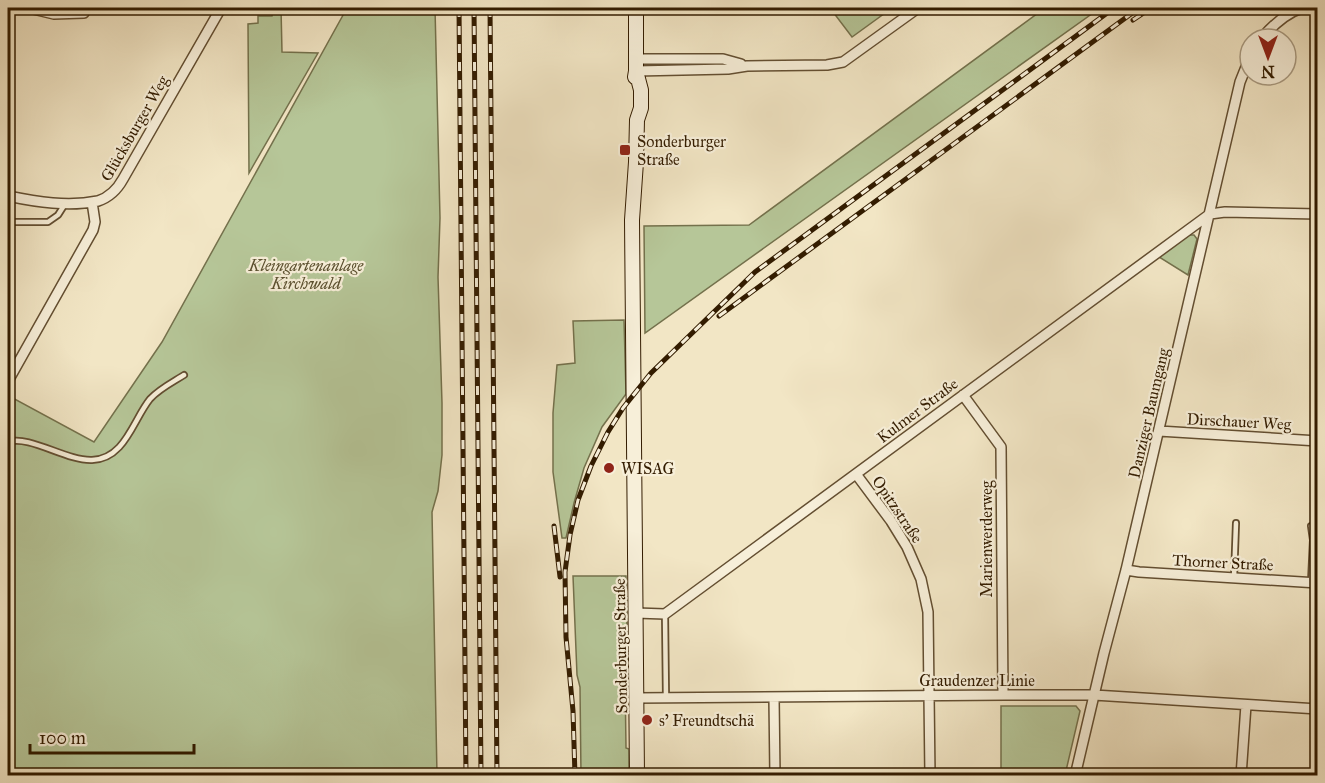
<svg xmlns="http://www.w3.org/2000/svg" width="1325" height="783" font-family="'IM FELL Great Primer',serif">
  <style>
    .green { fill: #b6c698; stroke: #74714c; stroke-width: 1.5 }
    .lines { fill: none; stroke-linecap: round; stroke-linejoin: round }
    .lane-casing { stroke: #634e31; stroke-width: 8 }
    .street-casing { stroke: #634e31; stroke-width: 12 }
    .secondary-casing { stroke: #331c00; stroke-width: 16 }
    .lane { stroke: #f7efd9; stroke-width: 4.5 }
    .street { stroke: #f7efd9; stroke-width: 9 }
    .secondary { stroke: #f7efd9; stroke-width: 14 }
    .rail-casing { stroke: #331c00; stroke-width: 5 }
    .rail { stroke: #f7efd9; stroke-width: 3; stroke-dasharray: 9; stroke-linecap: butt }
    .poi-dot { fill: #8f2418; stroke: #f7efd9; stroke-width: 2 }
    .labels { text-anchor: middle; stroke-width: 4.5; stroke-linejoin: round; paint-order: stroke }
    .street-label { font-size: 16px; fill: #331c00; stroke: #f7efd9 }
    .poi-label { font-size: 16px; fill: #331c00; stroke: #f7efd9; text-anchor: start }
    .park-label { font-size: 16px; font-style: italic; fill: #5a4f2e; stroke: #f7efd9 }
  </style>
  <rect width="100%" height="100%" fill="#f2e6c5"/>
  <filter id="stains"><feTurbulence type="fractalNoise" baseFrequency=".00333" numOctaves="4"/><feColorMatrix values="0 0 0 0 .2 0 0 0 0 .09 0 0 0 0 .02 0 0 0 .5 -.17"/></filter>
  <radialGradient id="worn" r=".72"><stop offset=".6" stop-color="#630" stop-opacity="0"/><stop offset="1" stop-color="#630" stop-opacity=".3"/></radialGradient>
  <path class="green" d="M273,8H281L282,52L318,53L249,173L248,24L258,23V16H272Z
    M347,8H435L440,218L438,277L442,403V455L438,491L432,512L437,775L8,776V404L11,397L94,442L162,342Z
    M830,8H892L852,37Z
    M1045,8H1100L645,333L644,226L749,225Z
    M1189,235H1194L1197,239L1188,275L1159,257Z
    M624,320L626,394L602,427L584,468L574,503L566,538H562L553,472V413L557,365L575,363L573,321Z
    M573,576H626L628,676H625L626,748L629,749V775H581L580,687L577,675Z
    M1001,706H1076L1080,711L1065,775H1001Z"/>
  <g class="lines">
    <g class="lane-casing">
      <path id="lane" d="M8,222H48L58,215L65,204
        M8,442C30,435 66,461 92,460C125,459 133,420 150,399C159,389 173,382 184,375
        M1234,578L1236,523
        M1311,582L1313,540L1311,526
        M665,614L666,698"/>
    </g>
    <g class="street-casing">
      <path id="street" d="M29,8L54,14L84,13
        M1261,39C1272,26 1286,13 1302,8
        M636,59H723L741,64
        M636,71L728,69L747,66L827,65L843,62L918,8
        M8,196C37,202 68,207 98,201C110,197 117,190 123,179L221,8
        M8,381L93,230L95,222L92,202
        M963,395L1001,447L1003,695
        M1159,431L1318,441
        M856,474L891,521L907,547L921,579L928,612L930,776
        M1126,570L1139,572L1318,583
        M636,613L665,614L1210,214L1225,212L1318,214
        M637,698L1005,695H1094L1318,709
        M774,698L775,776
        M1075,776L1104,653L1126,570L1240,82L1250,57
        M1241,776L1246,705"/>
    </g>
    <g class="secondary-casing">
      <path id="secondary" d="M636,71L641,90V108L637,120L636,162L632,220L637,776
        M635,77L636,71V8"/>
    </g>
    <use href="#lane" class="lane"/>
    <use href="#street" class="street"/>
    <use href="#secondary" class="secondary"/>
    <g class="rail-casing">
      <path id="rail" d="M459,8L466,776
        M474,8L481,776
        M490,8L497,776
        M1133,20L1151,8
        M719,316L1139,8
        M554,526L560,577
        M575,776L573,711L566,637L565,572L570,535L578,500L591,466L608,432L623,408L651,373L755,272L1114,8"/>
    </g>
    <use href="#rail" class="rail"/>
  </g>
  <g class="poi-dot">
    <rect x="619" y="144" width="12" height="12" rx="3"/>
    <circle cx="609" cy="468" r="6"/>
    <circle cx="647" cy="720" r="6"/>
  </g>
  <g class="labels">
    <g class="street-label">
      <text transform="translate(134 128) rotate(-60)" y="6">Glücksburger Weg</text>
      <text transform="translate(917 410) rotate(-37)" y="6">Kulmer Straße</text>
      <text transform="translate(1148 413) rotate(-77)" y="6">Danziger Baumgang</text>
      <text transform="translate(1239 421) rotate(3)" y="6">Dirschauer Weg</text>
      <text transform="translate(898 509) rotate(56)" y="6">Opitzstraße</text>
      <text transform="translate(986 539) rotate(-90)" y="6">Marienwerderweg</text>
      <text transform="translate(1223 562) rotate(3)" y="6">Thorner Straße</text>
      <text transform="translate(620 646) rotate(-91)" y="6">Sonderburger Straße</text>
      <text x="977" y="686">Graudenzer Linie</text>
    </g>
    <g class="poi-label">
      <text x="637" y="147">Sonderburger<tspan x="637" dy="18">Straße</tspan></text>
      <text x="621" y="474">WISAG</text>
      <text x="659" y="726">s' Freundtschä</text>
    </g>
    <g class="park-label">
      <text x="306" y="271">Kleingartenanlage<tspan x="306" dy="18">Kirchwald</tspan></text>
    </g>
  </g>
  <rect width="1325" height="783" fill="none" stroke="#f2e6c5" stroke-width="30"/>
  <rect x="9" y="9" width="1307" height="765" fill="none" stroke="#331c00" stroke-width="3"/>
  <rect x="15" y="15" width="1295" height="753" fill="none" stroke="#331c00" stroke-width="1.5"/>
  <g transform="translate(1268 57) rotate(180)"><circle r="28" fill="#f7efd9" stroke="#a99b82" stroke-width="1.5"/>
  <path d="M0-4.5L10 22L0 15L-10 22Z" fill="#8f2418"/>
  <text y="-9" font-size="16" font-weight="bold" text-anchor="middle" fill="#331c00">N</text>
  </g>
  <path d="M30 744v9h164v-9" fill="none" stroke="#331c00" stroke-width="3"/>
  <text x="39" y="744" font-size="18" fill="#331c00" stroke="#f7efd9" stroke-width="4.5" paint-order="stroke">100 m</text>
  <rect width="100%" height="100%" filter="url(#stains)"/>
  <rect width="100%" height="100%" fill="url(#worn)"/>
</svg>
